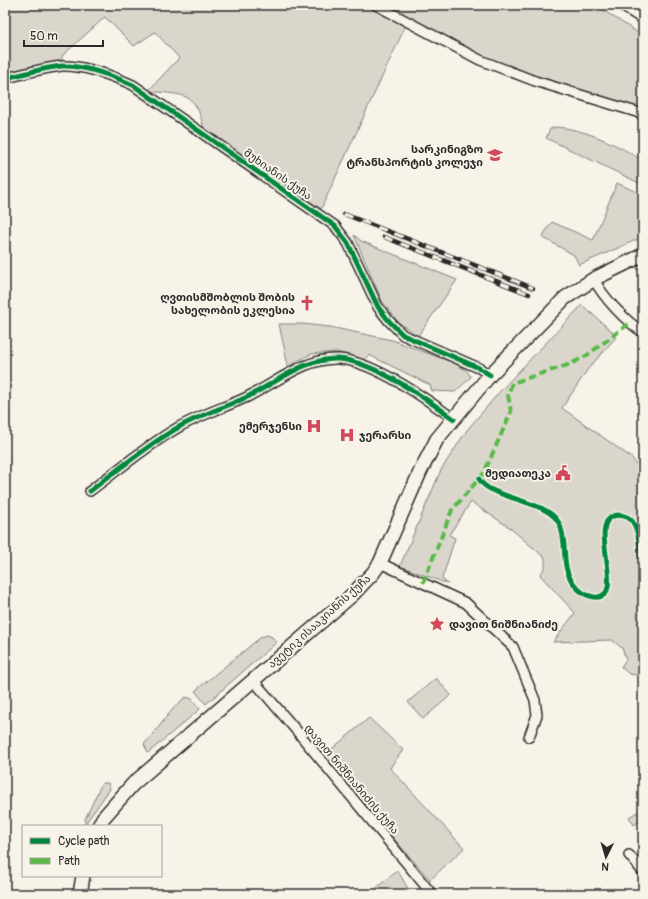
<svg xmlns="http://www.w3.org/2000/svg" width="648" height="899" font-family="Pangolin,'Noto Sans Georgian',sans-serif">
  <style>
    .green { fill: #dad6cc; stroke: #82807c }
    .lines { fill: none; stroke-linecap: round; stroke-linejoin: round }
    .minor-casing { stroke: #2b2b2b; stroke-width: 12 }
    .secondary-casing { stroke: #2b2b2b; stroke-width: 16 }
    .minor { stroke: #f7f3e8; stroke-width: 9 }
    .secondary { stroke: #f7f3e8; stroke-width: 13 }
    .rail-casing { stroke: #2b2b2b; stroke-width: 4.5 }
    .rail { stroke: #f7f3e8; stroke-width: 3; stroke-dasharray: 9; stroke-linecap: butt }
    .quiet { stroke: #58b947; stroke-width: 4; stroke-dasharray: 8 4; stroke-linecap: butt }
    .cycleway-casing { stroke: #f7f3e8; stroke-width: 8 }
    .cycleway { stroke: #00873e; stroke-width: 5 }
    .labels { text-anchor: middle; stroke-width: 4; stroke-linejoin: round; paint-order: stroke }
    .poi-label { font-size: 11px; font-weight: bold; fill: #2b2b2b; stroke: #f7f3e8; text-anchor: end }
    .street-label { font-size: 11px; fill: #2b2b2b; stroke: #f7f3e8 }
  </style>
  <rect width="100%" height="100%" fill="#f7f3e8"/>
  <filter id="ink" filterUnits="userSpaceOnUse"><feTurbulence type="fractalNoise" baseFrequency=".025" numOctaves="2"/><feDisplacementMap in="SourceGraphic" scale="8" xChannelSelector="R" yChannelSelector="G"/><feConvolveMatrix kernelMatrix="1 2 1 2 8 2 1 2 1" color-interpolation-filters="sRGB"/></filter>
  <g filter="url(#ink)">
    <path class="green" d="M5,5H368L406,25L321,209L204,131C197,91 184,95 148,91L179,58L155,32L134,46L105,17L62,56V61C43,64 25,71 5,73Z
      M387,5H595L643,36V109L525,74L478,54Z
      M556,127C585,129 619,145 643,161V185L546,138L550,129Z
      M617,183L643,195V237L579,265L574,255L542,237L552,222L593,240Z
      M354,235L361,241L457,280L418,336L398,322L382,301Z
      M582,305L617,336L588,369L562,408L632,458L643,475V676L629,674L621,667L626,659L622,648L612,640L553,642L575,613L540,575L545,567V558L509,527L471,502L449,535L455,538L442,579L448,584L400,566L441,470L467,430L502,389Z
      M279,324H302L330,327L392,340L454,363L466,370L471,377L455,392L432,391L430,385L369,355L364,360L337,352L311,354L288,366Z
      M267,635L272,637L277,642L206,704L195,691L261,637Z
      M436,678L451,695L423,719L408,702Z
      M186,697L192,699L200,709L148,753L144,744C159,730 169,709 186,697Z
      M369,718L403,750L390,768L464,848L430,880L322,757Z
      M102,783H108L110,789L85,824V819Z
      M641,810L643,813V819L634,825L629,817Z
      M398,871L411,894H369L397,871Z"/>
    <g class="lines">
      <g class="minor-casing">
        <path id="minor" d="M376,5L480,60L535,81L643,114
          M5,78C24,74 43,68 62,66C85,65 113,76 133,85L335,226L348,243L378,307L389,321L403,335L479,368L490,375
          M594,279C602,296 626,322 643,332
          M90,491C118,470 149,444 179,427C200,415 223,408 245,398C275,384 305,357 339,359C374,362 425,398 454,419
          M380,563L466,603L513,647L535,700L537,715L529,737
          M253,680L296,730L432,894
          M629,855L643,872"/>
      </g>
      <g class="secondary-casing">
        <path id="secondary" d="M624,5L643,17
          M99,826L103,818L133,784L352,595L373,573L380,563L421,470L437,439L490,375L565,298L594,279L643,255
          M80,894L83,876"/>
      </g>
      <use href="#minor" class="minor"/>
      <use href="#secondary" class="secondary"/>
      <g class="rail-casing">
        <path id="rail" d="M344,214L533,288
          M384,237L529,294"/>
      </g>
      <use href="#rail" class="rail"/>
      <path class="quiet" d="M423,583L452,510L484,473L511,412L508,395L512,383L571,364L586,356L631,322"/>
      <g class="cycleway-casing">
        <path id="cycleway" d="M5,78C24,74 43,68 62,66C85,65 113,76 133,85L335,226L348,243L378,307L389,321L403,335L479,368L490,375
          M479,479C489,499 546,499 559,523C569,543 559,566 574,584C579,591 586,596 594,597C627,601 591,530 610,518C615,514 622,515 627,517C645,525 639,577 643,595
          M90,491C118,470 149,444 179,427C200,415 223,408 245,398C275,384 305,357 339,359C374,362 425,398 454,419"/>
      </g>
      <use href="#cycleway" class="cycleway"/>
    </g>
  </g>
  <defs>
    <g id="university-bare" transform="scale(1.2)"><path d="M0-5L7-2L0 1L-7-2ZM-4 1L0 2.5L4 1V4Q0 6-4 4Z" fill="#d1495b" stroke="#f7f3e8" stroke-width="2.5" paint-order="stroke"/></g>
    <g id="church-bare" transform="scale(1.2)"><path d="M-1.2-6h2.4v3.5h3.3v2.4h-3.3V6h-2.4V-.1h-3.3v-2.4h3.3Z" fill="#d1495b" stroke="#f7f3e8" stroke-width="2.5" paint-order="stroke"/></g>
    <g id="hospital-bare" transform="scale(1.2)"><path d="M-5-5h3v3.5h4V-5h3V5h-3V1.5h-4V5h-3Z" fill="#d1495b" stroke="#f7f3e8" stroke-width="2.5" paint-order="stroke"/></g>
    <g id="civic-bare" transform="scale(1.2)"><path d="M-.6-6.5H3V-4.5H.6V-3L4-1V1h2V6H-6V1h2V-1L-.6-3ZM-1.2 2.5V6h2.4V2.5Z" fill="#d1495b" stroke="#f7f3e8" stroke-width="2.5" paint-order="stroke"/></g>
    <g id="sight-bare" transform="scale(1.2)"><path d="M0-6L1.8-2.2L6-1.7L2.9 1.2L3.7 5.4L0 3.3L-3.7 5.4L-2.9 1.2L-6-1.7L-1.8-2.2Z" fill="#d1495b" stroke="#f7f3e8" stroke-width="2.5" paint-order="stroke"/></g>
  </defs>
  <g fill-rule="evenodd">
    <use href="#university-bare" x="495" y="155"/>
    <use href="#church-bare" x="307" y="303"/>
    <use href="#hospital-bare" x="314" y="426"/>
    <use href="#hospital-bare" x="347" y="435"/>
    <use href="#civic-bare" x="563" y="473"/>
    <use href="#sight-bare" x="437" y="624"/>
  </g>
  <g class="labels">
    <g class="poi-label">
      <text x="483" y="153">სარკინიგზო<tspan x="483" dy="13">ტრანსპორტის კოლეჯი</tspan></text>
      <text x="295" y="301">ღვთისმშობლის შობის<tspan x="295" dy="13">სახელობის ეკლესია</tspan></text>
      <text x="302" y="430">ემერჯენსი</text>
      <text x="359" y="439" text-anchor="start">ჯერარსი</text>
      <text x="551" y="477">მედიათეკა</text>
      <text x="449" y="628" text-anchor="start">დავით ნიშნიანიძე</text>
    </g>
    <g class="street-label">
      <text transform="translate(278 174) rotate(35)" y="4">მუხიანის ქუჩა</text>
      <text transform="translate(319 621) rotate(-42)" y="4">ავეტიკ ისააკიანის ქუჩა</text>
      <text transform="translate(352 779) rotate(50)" y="4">დავით ნიშნიანიძის ქუჩა</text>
    </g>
  </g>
  <rect width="648" height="899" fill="none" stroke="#f7f3e8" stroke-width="20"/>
  <rect x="10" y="10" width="628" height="879" fill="none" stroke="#2b2b2b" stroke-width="1.5" filter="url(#ink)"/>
  <rect x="22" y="825" width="140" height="52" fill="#f7f3e8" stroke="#a5a39c"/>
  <rect x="30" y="838" width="20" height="6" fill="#00873e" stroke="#a5a39c"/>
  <text x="58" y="845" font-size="12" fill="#2b2b2b">Cycle path</text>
  <rect x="30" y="858" width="20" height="6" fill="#58b947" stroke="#a5a39c"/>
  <text x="58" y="865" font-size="12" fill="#2b2b2b">Path</text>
  <g transform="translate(606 857) rotate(185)" stroke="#f7f3e8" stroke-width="3" paint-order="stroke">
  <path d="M0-3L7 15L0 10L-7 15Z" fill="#2b2b2b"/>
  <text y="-6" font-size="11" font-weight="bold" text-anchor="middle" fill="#2b2b2b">N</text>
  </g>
  <path d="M24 40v6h79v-6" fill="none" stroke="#2b2b2b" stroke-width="2"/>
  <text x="30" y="40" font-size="12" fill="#2b2b2b" stroke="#f7f3e8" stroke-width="3" paint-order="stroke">50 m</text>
</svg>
